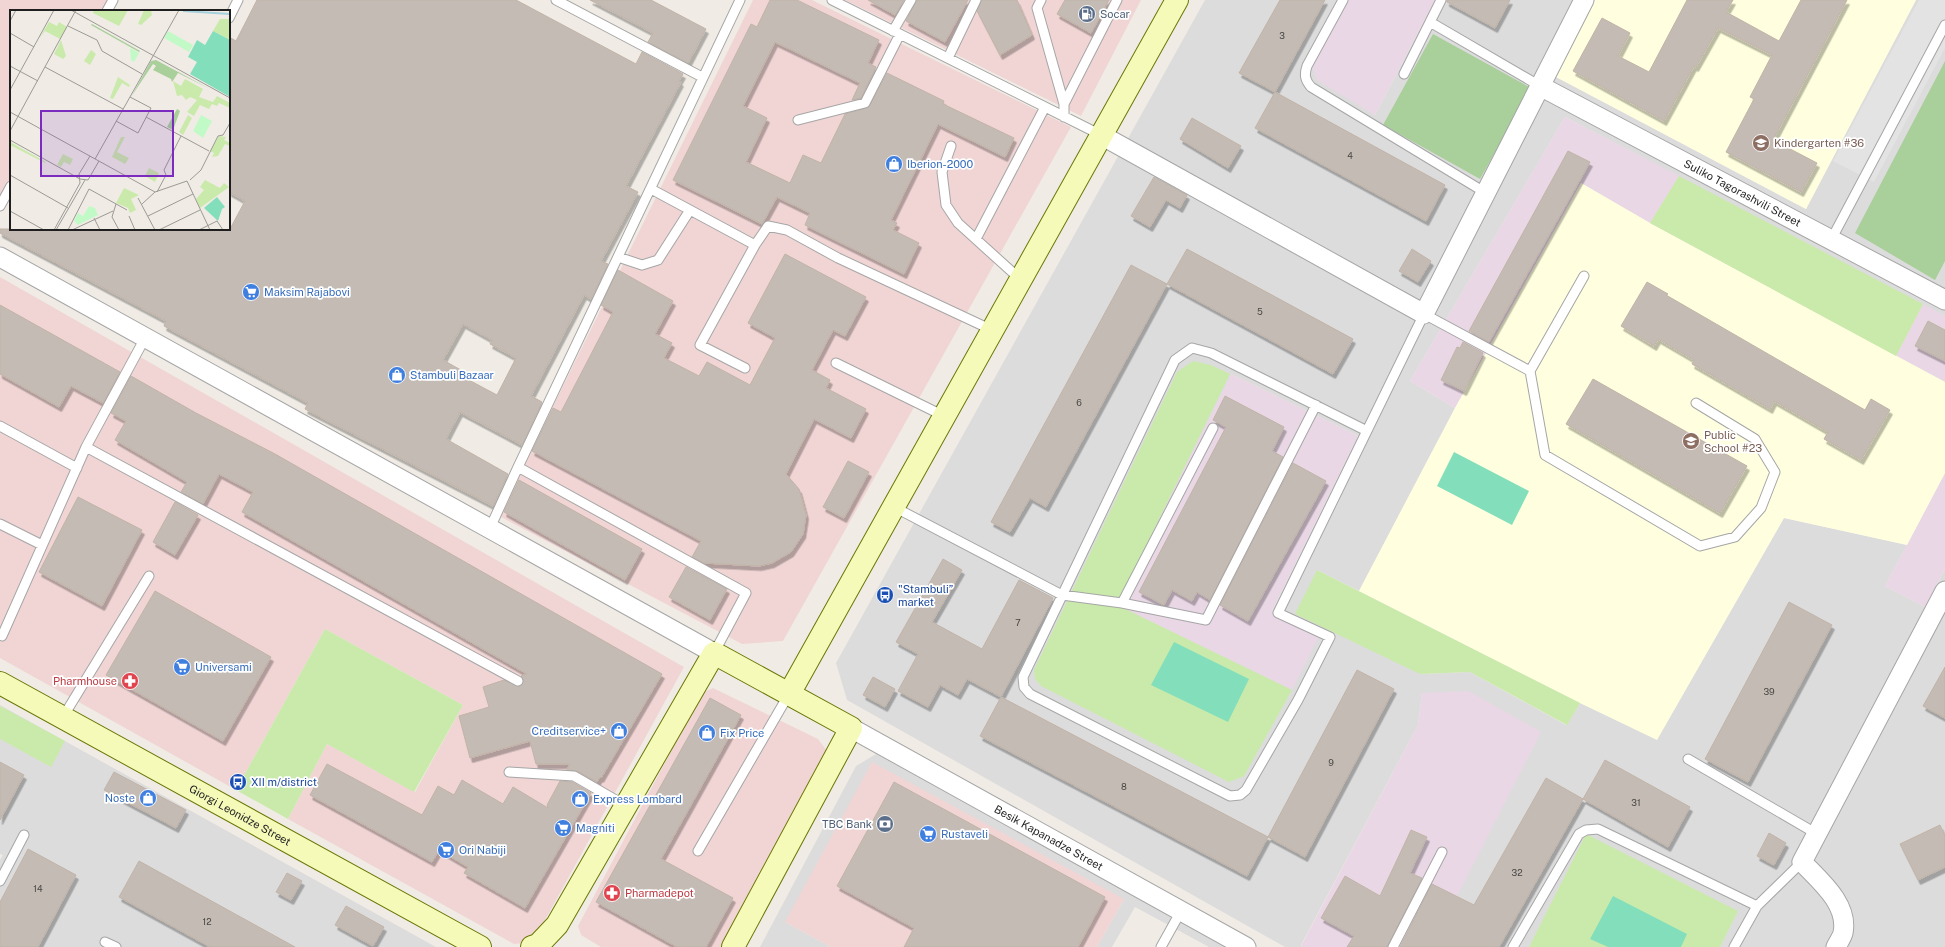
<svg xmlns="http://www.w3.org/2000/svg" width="1945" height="947" font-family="'Public Sans',sans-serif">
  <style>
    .residential { fill: #dddcdc; fill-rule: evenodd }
    .commercial { fill: #f0d5d4 }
    .industrial { fill: #e9d7e5 }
    .education { fill: #ffffdf }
    .grass { fill: #caeaab }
    .forest { fill: #a9cf9a }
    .pitch { fill: #83dfbb }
    .parking { fill: #e3e3e3 }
    .building { fill: #c4bcb4; stroke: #c1b3a7; fill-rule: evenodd; filter: url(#shadow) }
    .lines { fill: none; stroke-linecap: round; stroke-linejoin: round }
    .lane-casing { stroke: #a6a6a6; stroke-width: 11 }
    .street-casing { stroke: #a6a6a6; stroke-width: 21 }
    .secondary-casing { stroke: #6a7705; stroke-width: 24 }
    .lane { stroke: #fff; stroke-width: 9 }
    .street { stroke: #fff; stroke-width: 19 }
    .secondary { stroke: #f6fab9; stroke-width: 22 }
    .labels { text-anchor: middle; stroke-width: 3.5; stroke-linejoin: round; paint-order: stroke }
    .number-label { font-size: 9px; fill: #484644 }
    .service-label { font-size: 11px; fill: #4e5e75; stroke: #fff; text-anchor: start }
    .education-label { font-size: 11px; fill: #785e54; stroke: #fff; text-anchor: start }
    .shop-label { font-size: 11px; fill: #366cbe; stroke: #fff; text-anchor: start }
    .street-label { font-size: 11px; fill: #1f1f1f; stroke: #fff }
    .transit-label { font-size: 11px; fill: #164399; stroke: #fff; text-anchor: start }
    .health-label { font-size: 11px; fill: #be3a42; stroke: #fff; text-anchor: end }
    .inset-river { fill: none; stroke: #a5d0dd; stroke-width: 2 }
    .inset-road { fill: none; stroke: #9c9a96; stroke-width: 1 }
    .view { fill: #7b2cbf; fill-opacity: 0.15; stroke: #7b2cbf; stroke-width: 2 }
    .inset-edge { fill: none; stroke: #1f1f1f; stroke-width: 2 }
  </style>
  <defs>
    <filter id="shadow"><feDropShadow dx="2.5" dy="4.5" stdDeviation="0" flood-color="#0004"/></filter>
  </defs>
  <rect width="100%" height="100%" fill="#f0ece5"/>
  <path class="residential" d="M1205,0H1348L1312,67L1375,115L1435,0H1595L1556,77L1806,209L1916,0H1945V316L1923,305L1896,356L1650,223L1678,176L1565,117L1410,381L1455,408L1359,591L1317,570L1420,674L1470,672L1566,725L1580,703L1657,739L1784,518L1907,545L1885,586L1925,607L1945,569V947H1431L1422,693L1418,725L1301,945L1303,947H1285L847,700L836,663ZM1231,374L1358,436L1271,613Z
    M0,705L436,947H0V860L3,855L0,854Z
    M876,754L1229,947H1209L1135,907L1112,947H1097L1124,899L785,922L831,947H760L856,766Z"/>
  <path class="commercial" d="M0,0H114L108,11H11V190L0,210Z
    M753,0H812L1071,127L783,641L742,644L499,516Z
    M845,0H1141L1081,116Z
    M0,277L684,667L533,942L514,944L288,819L327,744L415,792L463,705L325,629L236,790L0,658Z
    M713,688L818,739L830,755L724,947H601L581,935L578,926L702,693Z
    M872,762L1124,899L1097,947H831L785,922Z"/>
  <path class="industrial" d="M1348,0H1435L1375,115L1317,80L1312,66Z
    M1565,117L1679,176L1650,223L1581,183L1455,408L1410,381Z
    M1923,304L1945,316V382L1896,356Z
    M1231,374L1358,436L1271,613L1319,636L1292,690L1117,605Z
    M1945,473V569L1925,607L1885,586Z
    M1468,691L1541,732L1431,947H1303L1301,946L1418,725L1422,693Z"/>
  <path class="education" d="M1595,0H1916L1806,209L1556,77Z
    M1581,183L1650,223L1945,382V473L1907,545L1784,518L1657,740L1580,703L1359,591L1455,408Z"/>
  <path class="grass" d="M1679,176L1923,304L1896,356L1650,223Z
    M1193,361L1211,365L1230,374L1117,605L1292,690L1244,776L1229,782L1041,686L1035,679L1034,670L1177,372Z
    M1317,570L1580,703L1567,725L1470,672L1420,674L1295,614Z
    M325,629L463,705L414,792L327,744L288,819L236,790Z
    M0,706L65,741L51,767L0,739Z
    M1586,834L1738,911L1720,947H1529Z"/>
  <path class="forest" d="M1433,34L1531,88L1480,179L1383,125Z
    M1945,61V261L1935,280L1855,233Z"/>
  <path class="pitch" d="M1454,452L1529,491L1512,525L1437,486Z
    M1174,642L1249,679L1228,722L1151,685Z
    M1613,896L1687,934L1681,947H1608L1590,939Z"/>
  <path class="parking" d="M1919,0H1945V48L1874,182L1833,161Z"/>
  <path class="building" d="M257,0H516L636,64L642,52L683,74L679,81L681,82L626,186L638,192L601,261L608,264L591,299L584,295L531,396L542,402L522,445L460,412L446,439L508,474L493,506L305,409L308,403L164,326L166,321L0,233V229H230L245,201L229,192V37L236,41ZM463,324L492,340L490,344L516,358L497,395L465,378L468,374L443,360Z
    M590,0H651L706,29L688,63L648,42L653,33Z
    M770,0H797L879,40L868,63L876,67L861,98L852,100L860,83L775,42L743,106L767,118L746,162L790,183L803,155L821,163L845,114L869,107L887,73L944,101L943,104L1014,138L1005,157L938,124L891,220L897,223L893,230L919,243L904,274L805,225L810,213L777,197L762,224L673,180L751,24L757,27Z
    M868,0H904L895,15Z
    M917,0H968L945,42L906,21Z
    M982,0H1017L1032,35L1000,55L977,11Z
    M1065,0H1109L1091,33L1057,14Z
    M1280,0H1325L1275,92L1239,73Z
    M1447,0H1510L1495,28L1447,2Z
    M1687,0H1733L1726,12L1779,41L1801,0H1847L1773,140L1817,163L1801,192L1726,152L1754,99L1750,97L1772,55L1718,28L1696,67L1694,66L1664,121L1573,71L1602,18L1630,33L1618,56L1649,72Z
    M1275,92L1445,185L1426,221L1255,128Z
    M1192,118L1241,146L1228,168L1180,139Z
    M1568,151L1590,162L1489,342L1469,331Z
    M1154,177L1187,195L1180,208L1166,200L1150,227L1131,216Z
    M1187,249L1353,339L1333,374L1167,284Z
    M1412,249L1431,261L1418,282L1399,271Z
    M785,254L866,297L845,336L833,330L812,370L830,380L826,388L866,409L851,438L814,419L786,474L799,489L806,515L803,534L791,552L772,563L759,566L704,563L692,557L701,541L532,451L553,408L561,412L613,312L601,305L618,270L673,301L655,334L672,343L664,358L699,376L707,362L750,385L775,338L748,323Z
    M1131,265L1167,284L1046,507L1030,498L1010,532L991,522Z
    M1647,282L1668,294L1666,295L1865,410L1871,399L1890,410L1861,460L1824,439L1828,432L1774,401L1770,409L1692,364L1694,360L1658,339L1654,346L1621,326Z
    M0,305L120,372L103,403L71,386L59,407L0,374Z
    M1928,321L1945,330V361L1915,346Z
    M1463,342L1483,353L1464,391L1441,380L1457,347L1460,348Z
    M131,376L196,413L275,454L662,674L601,778L600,777L597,782L577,771L567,770L570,764H536L530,741L470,758L459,716L489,707L483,687L504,680L519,687L524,681L521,676L527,674L242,512L253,492L219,474L203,504L181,492L187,482L115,440L126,421L111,413Z
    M1593,379L1747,466L1720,513L1566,424Z
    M1225,396L1284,427L1272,451L1283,457L1210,600L1197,592L1192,601L1172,590L1164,605L1139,592L1226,427L1213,420Z
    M848,461L869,472L844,518L823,507Z
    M1293,463L1326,481L1248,621L1220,605Z
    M519,480L642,549L625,580L504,512Z
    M78,497L142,530L102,606L39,572Z
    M175,502L198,515L175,555L153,542Z
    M943,559L962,570L932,622L982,649L1019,580L1053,598L1001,697L967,679L958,695L940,685L928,707L898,691L918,654L896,642Z
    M686,567L727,589L710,620L669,597Z
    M155,591L271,657L223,741L106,675Z
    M1789,602L1832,625L1748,782L1705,759Z
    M1945,667V718L1923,706Z
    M1357,670L1394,689L1305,857L1268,837Z
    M873,677L895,689L885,707L863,695Z
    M1001,697L1268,837L1247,876L980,736Z
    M710,698L741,715L661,859L733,898L706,947H677L596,902Z
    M1605,760L1690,807L1668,847L1583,799Z
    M0,762L24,775L0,820Z
    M327,764L422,815L438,786L454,795L462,780L503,804L513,787L548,808L547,805L560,781L572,782L591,793L525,908L464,873L468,867L439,850L432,862L310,795Z
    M114,772L186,810L176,828L104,790Z
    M1546,778L1583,799L1499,947H1400L1432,884L1474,905Z
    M894,782L1105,897L1078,947H904L914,928L837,886Z
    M1940,825L1945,836V867L1918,880L1900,844Z
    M1411,830L1427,837L1410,873L1422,878L1387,947H1347L1354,936L1321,918L1345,876L1380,896Z
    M1769,833L1786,843L1774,865L1757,856Z
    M28,849L76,875L38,947H0V902Z
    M139,861L295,947H210L119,897Z
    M287,873L302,881L291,900L276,892Z
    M346,906L384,927L373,946L335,925Z"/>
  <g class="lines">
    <g class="lane-casing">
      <path id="lane" d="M556,0L702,77
        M832,0L1101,135
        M1041,0L1037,8L1064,104V117
        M1343,0L1307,66C1304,75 1305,80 1311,87L1486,193
        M1441,0L1430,22L1540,86
        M107,11L113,0
        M229,18L238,0
        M893,31L911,0
        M948,58L976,0
        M1404,74L1430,22
        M1064,104L1117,0
        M798,120L865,103L900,34
        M951,146L942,172L946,205L958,223L1021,280
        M651,189L755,245L768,226L787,230L838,258L992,330
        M0,206L11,186
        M976,239L1045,107
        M1831,240L1945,25
        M618,257L642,265L658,260L690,210
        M1584,276L1530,371L1545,455L1700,546L1735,537L1761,508L1775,472L1755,439L1696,403
        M836,363L944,416
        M745,368L700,345L755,245
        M0,426L77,468
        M1367,431L1211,353L1192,348L1175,360L1023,677L1024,687L1030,694L1230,796L1240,795L1246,790L1298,700L1330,637L1278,613L1424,314L1530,371
        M86,447L518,681
        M518,467L746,593L714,653
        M894,507L1062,595L1122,603L1206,620L1316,405
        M0,524L42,545
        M490,528L518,467L740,0
        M1122,603L1213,428
        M2,636L86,447L145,338
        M63,717L149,576
        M1688,759L1817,834
        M509,772L574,776L626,806
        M698,851L789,694
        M0,881L24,835
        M105,942L116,947
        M1161,947L1181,911
        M1393,947L1442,852
        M1513,947L1579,834L1586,830L1598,829L1757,906
        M1734,947L1757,906L1802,862"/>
    </g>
    <g class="street-casing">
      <g id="street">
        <path id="s1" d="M1540,86L1945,300"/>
        <path d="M1101,135L1424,314L1584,0"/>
        <path d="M0,257L714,653"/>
        <path id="s2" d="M851,728L1246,947"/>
        <path d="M1836,947C1838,943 1842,937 1843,933C1849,904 1819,880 1802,862L1945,591"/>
      </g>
    </g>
    <g class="secondary-casing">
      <g id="secondary">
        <path id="s3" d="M0,683L480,947"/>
        <path d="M789,694L1177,0"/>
        <path d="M532,947L538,945L557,925L714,653L851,728L733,947"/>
      </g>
    </g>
    <use href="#lane" class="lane"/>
    <use href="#street" class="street"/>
    <use href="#secondary" class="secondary"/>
  </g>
  <defs>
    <g id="fuel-disc" transform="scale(0.9)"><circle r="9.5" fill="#5c6f8a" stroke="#fff"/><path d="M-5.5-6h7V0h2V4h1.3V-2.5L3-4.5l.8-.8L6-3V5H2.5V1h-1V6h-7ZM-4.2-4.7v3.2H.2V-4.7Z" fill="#fff"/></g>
    <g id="school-disc" transform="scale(0.9)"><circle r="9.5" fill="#8d6e63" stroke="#fff"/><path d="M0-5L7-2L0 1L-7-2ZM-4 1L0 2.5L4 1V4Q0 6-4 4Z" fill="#fff"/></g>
    <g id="shop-disc" transform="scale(0.9)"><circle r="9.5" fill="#3f7fe0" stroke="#fff"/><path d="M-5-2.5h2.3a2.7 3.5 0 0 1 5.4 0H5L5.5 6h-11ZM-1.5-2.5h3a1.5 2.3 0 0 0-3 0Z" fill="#fff"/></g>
    <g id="supermarket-disc" transform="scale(0.9)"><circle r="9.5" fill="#3f7fe0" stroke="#fff"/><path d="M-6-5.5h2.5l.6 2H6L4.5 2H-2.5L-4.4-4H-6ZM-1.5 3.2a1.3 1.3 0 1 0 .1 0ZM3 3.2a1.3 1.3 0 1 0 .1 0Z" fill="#fff"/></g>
    <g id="bus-disc" transform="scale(0.9)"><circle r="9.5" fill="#1a4fb4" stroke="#fff"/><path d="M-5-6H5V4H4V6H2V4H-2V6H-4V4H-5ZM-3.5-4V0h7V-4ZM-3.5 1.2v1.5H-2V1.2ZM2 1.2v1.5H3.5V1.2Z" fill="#fff"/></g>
    <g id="pharmacy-disc" transform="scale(0.9)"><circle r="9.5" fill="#e0444e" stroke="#fff"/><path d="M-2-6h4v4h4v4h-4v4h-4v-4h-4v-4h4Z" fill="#fff"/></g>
    <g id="bank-disc" transform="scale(0.9)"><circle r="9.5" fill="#5c6f8a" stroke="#fff"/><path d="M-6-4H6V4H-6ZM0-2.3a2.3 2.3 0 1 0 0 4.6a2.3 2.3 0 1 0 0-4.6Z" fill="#fff"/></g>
  </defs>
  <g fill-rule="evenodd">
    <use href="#fuel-disc" x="1087" y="14"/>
    <use href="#school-disc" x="1761" y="143"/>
    <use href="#shop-disc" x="894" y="164"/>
    <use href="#supermarket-disc" x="251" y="292"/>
    <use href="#shop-disc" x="397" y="375"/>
    <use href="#school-disc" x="1691" y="441"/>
    <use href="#bus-disc" x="885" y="595"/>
    <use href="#supermarket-disc" x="182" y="667"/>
    <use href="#pharmacy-disc" x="130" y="681"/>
    <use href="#shop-disc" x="619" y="731"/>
    <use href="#shop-disc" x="707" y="733"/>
    <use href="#bus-disc" x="238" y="782"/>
    <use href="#shop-disc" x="148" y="798"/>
    <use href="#shop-disc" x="580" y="799"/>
    <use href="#bank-disc" x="885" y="824"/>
    <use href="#supermarket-disc" x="563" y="828"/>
    <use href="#supermarket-disc" x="928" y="834"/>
    <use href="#supermarket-disc" x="446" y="850"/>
    <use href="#pharmacy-disc" x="612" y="893"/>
  </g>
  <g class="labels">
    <g class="number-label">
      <text x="1282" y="39">3</text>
      <text x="1350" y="159">4</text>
      <text x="1260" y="315">5</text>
      <text x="1079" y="406">6</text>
      <text x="1018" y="626">7</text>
      <text x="1769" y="695">39</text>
      <text x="1331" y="766">9</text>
      <text x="1124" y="790">8</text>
      <text x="1636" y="806">31</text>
      <text x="1517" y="876">32</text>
      <text x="38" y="892">14</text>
      <text x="207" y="925">12</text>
    </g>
    <g class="service-label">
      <text x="1100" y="18">Socar</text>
      <text x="872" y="828" text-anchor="end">TBC Bank</text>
    </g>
    <g class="education-label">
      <text x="1774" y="147">Kindergarten #36</text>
      <text x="1704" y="439">Public<tspan x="1704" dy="13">School #23</tspan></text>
    </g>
    <g class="shop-label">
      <text x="907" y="168">Iberion-2000</text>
      <text x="264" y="296">Maksim Rajabovi</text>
      <text x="410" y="379">Stambuli Bazaar</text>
      <text x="195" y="671">Universami</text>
      <text x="606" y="735" text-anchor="end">Creditservice+</text>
      <text x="720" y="737">Fix Price</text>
      <text x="135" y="802" text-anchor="end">Noste</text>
      <text x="593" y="803">Express Lombard</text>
      <text x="576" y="832">Magniti</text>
      <text x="941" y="838">Rustaveli</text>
      <text x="459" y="854">Ori Nabiji</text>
    </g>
    <g class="street-label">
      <text dy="4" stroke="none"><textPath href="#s1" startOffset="229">Suliko Tagorashvili Street</textPath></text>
      <text dy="4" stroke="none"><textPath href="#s3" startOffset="274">Giorgi Leonidze Street</textPath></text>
      <text dy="4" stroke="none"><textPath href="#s2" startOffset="226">Besik Kapanadze Street</textPath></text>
    </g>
    <g class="transit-label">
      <text x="898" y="593">"Stambuli”<tspan x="898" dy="13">market</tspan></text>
      <text x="251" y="786">XII m/district</text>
    </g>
    <g class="health-label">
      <text x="117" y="685">Pharmhouse</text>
      <text x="625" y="897" text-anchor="start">Pharmadepot</text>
    </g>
  </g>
  <g transform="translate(10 10)">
    <rect width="220" height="220" fill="#f0ece5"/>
    <path d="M84,0H118L109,16L83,3ZM134,0H141L142,5L131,15L128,14ZM210,9H220V30L203,21ZM39,12L47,16L49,12L57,17L50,29L35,21L29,29ZM51,30L56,46L53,49L44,44ZM81,40L86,44L80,55L74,51ZM108,67L120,75L119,77L112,73L103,89L100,88ZM175,69L193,79L189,87L203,92L207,86L220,93V98L209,93L207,96L202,94L199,99L190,95L184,106L177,102L187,90L180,87L176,90L172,85L167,86L163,71L171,76ZM178,105L182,108L173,125L169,122ZM209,126L216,127L214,130L220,133V136L215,134L208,146L202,147L204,143L200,141ZM111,127H115L107,142L119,148L115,154L102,147ZM0,132L36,152L35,153L0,135ZM53,144L63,149L60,155L54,152L51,157L47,155ZM139,158L149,163L145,172L135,166ZM195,170L210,178L214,173L219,177L190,198L186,189L194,180L190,177ZM114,178L129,185L121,189L126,200L120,203L118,198L106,193Z" fill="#caeaab"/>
    <path d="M82,14L130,41L129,42L81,15ZM146,50L200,79L168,63L162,72L161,69L143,60L146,56L143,54L121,87L141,51ZM167,99L170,101L163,120L157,117Z" fill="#a9cf9a"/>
    <path d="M158,21L183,35L179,42L154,28ZM120,38L129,43L124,52L121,50ZM191,105L202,111L193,128L183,121ZM79,196L85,198L88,205L68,215L64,211L68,203L73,206Z" fill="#c2fac7"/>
    <path d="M203,21L220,30V87L180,64L187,52L178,47L187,30L195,35ZM207,187L215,197L212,199L208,211L194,198Z" fill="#83dfbb"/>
    <path class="inset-river" d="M173,1L220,4"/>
    <path class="inset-road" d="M61,0L220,88M0,11L6,0M58,16L87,30L92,41L132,64M0,23L24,37M0,56L28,71M35,57L113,99M0,80L44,0M0,102L145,182M136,107L199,141M106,111L128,123L141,98L120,87M0,121L66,0M0,130L70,169L78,170M85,149L169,0M0,165L58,198M78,170L89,151M180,170L191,160L208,126L213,125L220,113M177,171L200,220M147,182L156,165L154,160L171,126M128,188L145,220M106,194L102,207L109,220M132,194L145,182L177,171M0,201L34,220M119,206L125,220M138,206L183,184M84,208L90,220M44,220L70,173L69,164L80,146M46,220L75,170M58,220L79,179L117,200M62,220L103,201M149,220L190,200M189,220L207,211L213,220"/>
    <path class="view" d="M31,101H163V166H31Z"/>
    <rect width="220" height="220" class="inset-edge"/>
  </g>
</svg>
